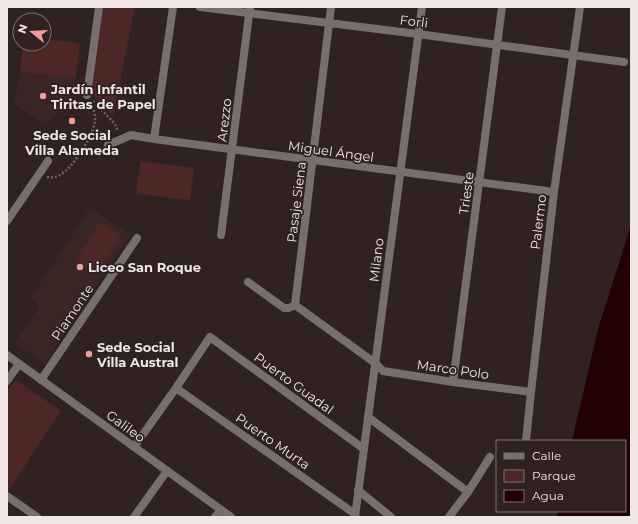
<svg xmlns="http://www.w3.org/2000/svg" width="638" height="524" font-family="Montserrat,sans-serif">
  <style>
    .built { fill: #3b2626 }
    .green { fill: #4d2726 }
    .water { fill: #230001 }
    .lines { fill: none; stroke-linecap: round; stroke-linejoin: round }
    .path { stroke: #6d6161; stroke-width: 2.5; stroke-dasharray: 2 2; stroke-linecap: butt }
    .minor { stroke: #776f6f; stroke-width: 8 }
    .tertiary { stroke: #776f6f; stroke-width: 8 }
    .poi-dot { fill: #f59b99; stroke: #2f2221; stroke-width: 1.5 }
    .labels { text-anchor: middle; stroke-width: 3.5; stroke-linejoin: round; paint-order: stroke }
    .street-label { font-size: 13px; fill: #efe5e5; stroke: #2f2221 }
    .poi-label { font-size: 13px; font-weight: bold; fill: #efe5e5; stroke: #2f2221; text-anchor: start }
  </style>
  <rect width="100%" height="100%" fill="#2f2221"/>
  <path class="built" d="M20,72L76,78L69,99L46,125L14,104Z
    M90,208L130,234L45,363L15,343L39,306L30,299Z"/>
  <path class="green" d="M102,7H135L113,116L91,94Z
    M44,39L80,43L76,78L20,72L23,44H44Z
    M140,161L194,168L190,200L136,194Z
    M100,222L121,236L97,275L75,261Z
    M16,380L61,411L8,492L7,491V392Z"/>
  <path class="water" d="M631,225V517H557L558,511H625V441H572L598,329Z"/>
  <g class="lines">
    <path class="path" d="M93,101L115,124L118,131
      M47,177C52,178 56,177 60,175C73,168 93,136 95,121C96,115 93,108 91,103"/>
    <path class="minor" d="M200,7L418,34L624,62
      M87,95L99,7
      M154,139L173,7
      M108,145L131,135L154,139L554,192
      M7,221L48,161
      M221,235L250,7
      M248,282L284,308H289L295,305L375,363L383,371L453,382L531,392
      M295,305L331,7
      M41,380L137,238
      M7,381L19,364
      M453,382L502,7
      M176,388L355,514
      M368,417L468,492
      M526,441L531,392L554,192L580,7
      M134,447L176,388L210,337L364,449
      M358,490L391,517
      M7,496L37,517
      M134,517L167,471
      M215,517L221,510
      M449,517L468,492L490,457"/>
    <path class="tertiary" d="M7,355L231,517
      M355,517L422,7"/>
  </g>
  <g class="poi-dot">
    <circle cx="43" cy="96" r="4"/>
    <circle cx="72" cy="121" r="4"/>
    <circle cx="80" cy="267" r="4"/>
    <circle cx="89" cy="354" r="4"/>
  </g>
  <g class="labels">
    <g class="street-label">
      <text transform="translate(414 21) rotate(7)" y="5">Forli</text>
      <text transform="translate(224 120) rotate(-83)" y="5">Arezzo</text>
      <text transform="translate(331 151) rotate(8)" y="5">Miguel Ángel</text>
      <text transform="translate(466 193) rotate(-82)" y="5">Trieste</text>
      <text transform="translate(296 202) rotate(-83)" y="5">Pasaje Siena</text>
      <text transform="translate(538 222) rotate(-83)" y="5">Palermo</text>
      <text transform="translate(376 260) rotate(-83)" y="5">Milano</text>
      <text transform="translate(72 312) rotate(-56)" y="5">Piamonte</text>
      <text transform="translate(453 369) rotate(8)" y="5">Marco Polo</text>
      <text transform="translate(294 383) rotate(36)" y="5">Puerto Guadal</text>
      <text transform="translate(126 426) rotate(36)" y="5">Galileo</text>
      <text transform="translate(273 441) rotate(35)" y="5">Puerto Murta</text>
    </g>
    <g class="poi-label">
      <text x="51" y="94">Jardín Infantil<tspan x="51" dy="15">Tiritas de Papel</tspan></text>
      <text x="72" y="140" text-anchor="middle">Sede Social<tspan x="72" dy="15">Villa Alameda</tspan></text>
      <text x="88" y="272">Liceo San Roque</text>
      <text x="97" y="352">Sede Social<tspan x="97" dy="15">Villa Austral</tspan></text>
    </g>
  </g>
  <rect width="638" height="524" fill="none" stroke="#efe5e5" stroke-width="16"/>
  <rect x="496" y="440" width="130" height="72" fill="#2f2221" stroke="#7c706f"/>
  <rect x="504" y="453" width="20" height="6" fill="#776f6f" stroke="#7c706f"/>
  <text x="532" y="460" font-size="12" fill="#efe5e5">Calle</text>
  <rect x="504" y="470" width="20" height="12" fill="#4d2726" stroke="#7c706f"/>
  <text x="532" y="480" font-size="12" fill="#efe5e5">Parque</text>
  <rect x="504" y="490" width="20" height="12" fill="#230001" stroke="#7c706f"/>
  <text x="532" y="500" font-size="12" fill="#efe5e5">Agua</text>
  <g transform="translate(32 32) rotate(288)"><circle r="19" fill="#2f2221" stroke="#7c706f"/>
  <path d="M0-3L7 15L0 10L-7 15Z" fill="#f59b99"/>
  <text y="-6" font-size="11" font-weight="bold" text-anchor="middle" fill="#efe5e5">N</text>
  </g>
</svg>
